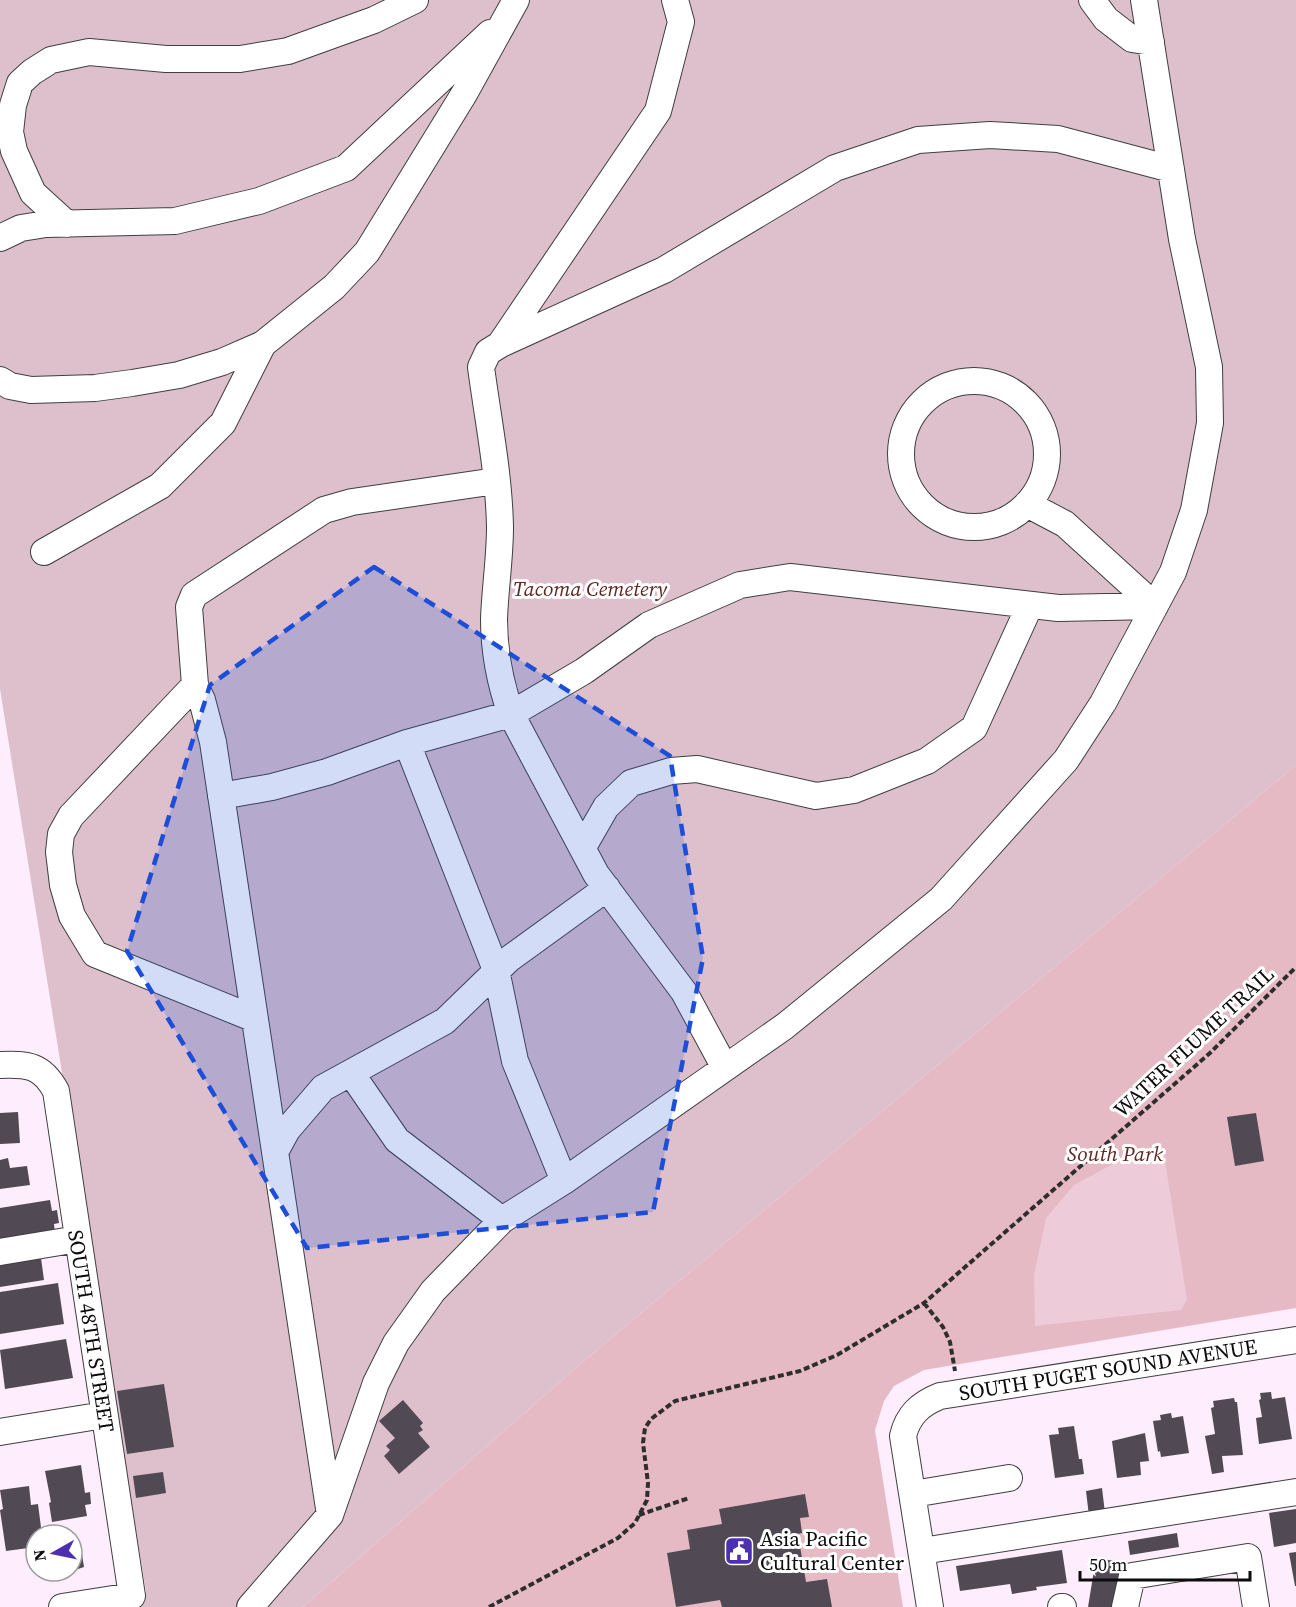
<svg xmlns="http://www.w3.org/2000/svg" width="1296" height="1607" font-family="'Source Serif 4',serif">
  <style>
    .green { fill: #e5bac5 }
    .cemetery { fill: #ddc0cc }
    .pitch { fill: #edcbd8 }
    .building { fill: #514a54 }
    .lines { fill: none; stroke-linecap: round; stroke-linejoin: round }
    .minor-casing { stroke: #3f3f3f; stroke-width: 28 }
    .path { stroke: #2e2e2e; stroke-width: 4; stroke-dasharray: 6 3; stroke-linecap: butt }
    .minor { stroke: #fff; stroke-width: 26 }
    .marked { fill: #1d4ed8; fill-opacity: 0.2; stroke: #1d4ed8; stroke-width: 4.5; stroke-dasharray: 12 8; stroke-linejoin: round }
    .labels { text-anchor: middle; stroke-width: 6; stroke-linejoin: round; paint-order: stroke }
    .park-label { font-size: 21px; font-style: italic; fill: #5f2622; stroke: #fff }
    .street-label { font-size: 21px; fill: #0c0c0c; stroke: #fff }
    .poi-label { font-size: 21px; fill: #0c0c0c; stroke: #fff; text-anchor: start }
  </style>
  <rect width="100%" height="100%" fill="#feedfc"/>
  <path class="green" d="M1296,765V1308L924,1370L894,1386L884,1401L875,1430L903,1607H303L585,1360Z"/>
  <path class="cemetery" d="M0,0H1296V765L585,1360L303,1607H127L146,1592L0,689Z"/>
  <path class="pitch" d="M1164,1155L1187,1299L1181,1310L1035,1326L1034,1275L1046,1218L1074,1185L1115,1163Z"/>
  <path class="building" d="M18,1112L20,1143L0,1144V1113Z
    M1256,1113L1264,1161L1235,1166L1227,1117Z
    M8,1158L10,1168L27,1166L30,1185L0,1189V1160Z
    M50,1200L52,1211L57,1210L59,1223L54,1224L55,1233L0,1240V1208Z
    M41,1258L44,1280L0,1287V1264Z
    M58,1283L64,1324L0,1334V1292Z
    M66,1339L73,1378L5,1389L0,1350Z
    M164,1384L174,1447L127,1454L117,1391Z
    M1271,1392L1272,1399L1285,1397L1292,1439L1259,1444L1256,1418L1262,1417L1259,1400L1261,1399L1260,1393Z
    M1234,1398L1235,1402H1237L1243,1455L1222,1456L1224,1472L1212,1474L1205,1436L1215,1434L1211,1408L1214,1407L1213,1401Z
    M403,1400L423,1423L420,1426L423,1430L418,1433L430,1447L399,1474L384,1456L390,1450L386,1446L395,1438L379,1421Z
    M1171,1413L1172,1418L1183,1416L1189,1453L1161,1457L1160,1451L1158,1452L1153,1421L1161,1420L1160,1415Z
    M1074,1426L1079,1459H1082L1084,1474L1055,1478L1049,1435L1059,1434L1058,1428Z
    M1145,1433L1149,1461L1140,1462L1141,1475L1117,1478L1112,1441Z
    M81,1465L85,1493L90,1492L91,1504L85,1505L87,1516L52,1522L49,1503L51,1502L45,1471Z
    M163,1472L166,1493L136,1498L133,1476Z
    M29,1486L31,1505L38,1504L42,1535H36V1547L6,1551L0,1510L3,1509L0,1490Z
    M1102,1488L1105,1513L1089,1516L1086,1491Z
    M805,1494L809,1517L800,1518L802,1533L798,1534L806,1582L827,1579L832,1607H722L720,1600L676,1607L667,1553L690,1549L687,1530L722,1524L719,1509Z
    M1296,1509V1543L1274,1547L1269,1513Z
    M1177,1533L1179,1547L1130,1555L1128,1541Z
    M81,1548L84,1567L72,1571V1549Z
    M1062,1550L1067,1583L1036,1587L1037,1590L1012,1594L1010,1584L960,1591L956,1566Z
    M1296,1552V1586H1295L1289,1553Z
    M1096,1558L1127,1563L1120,1607H1088Z"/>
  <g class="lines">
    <g class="minor-casing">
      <path id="minor" d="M1092,0L1106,19L1132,39L1151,42
        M67,224L33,193L14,151L10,132L13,105L20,83L32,72L51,60L89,52L166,59H240L288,51L374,20L415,0
        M0,238L21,228L46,224L175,221L259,201L346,168L490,33
        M501,343L658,111L681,22L675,0
        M0,380L10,386L31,390L95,388L132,383L179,375L222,362L263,344L334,287L367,252L464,94L516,0
        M901 454a73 73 0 1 1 146 0a73 73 0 1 1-146 0Z
        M1027,504L1065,524L1155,606
        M44,552L160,486L223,423L263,344
        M195,685L71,816L61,834L59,852L63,885L72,916L95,954L255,1019
        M407,743L496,970L515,1061L564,1181
        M221,796L272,787L327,772L407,743L511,714L584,671L649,625L740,585L790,577L1058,608L1155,606
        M583,847L606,807L631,783L671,771L697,769L816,796L854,790L927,761L974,728L1030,605
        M0,1065C28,1064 42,1065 56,1091L132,1596L62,1607
        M725,1068L684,992L596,874L511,714C500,683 494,652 494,619C495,589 500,558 500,527C499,474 488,420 481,367L488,352L501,344L664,270L835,168L918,140L990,135L1058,139L1171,169
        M351,1073L397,1140L502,1220
        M275,1152L287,1130L323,1088L445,1021L509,959L607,888
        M0,1252L78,1239
        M0,1432L104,1415
        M913,1494L1009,1478
        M330,1515L376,1383L396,1343L433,1291L502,1220L564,1181L785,1026L941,899L1066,760L1103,703L1173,572L1194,510L1210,423L1209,367L1182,239L1144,0
        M922,1551L1296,1492
        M250,1607L330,1515L213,742L202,700L195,685L189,607L194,595L324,510L352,502L496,481
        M930,1607L903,1436C908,1415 920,1404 940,1396L1296,1340
        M1061,1607H1063
        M1125,1607L1132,1576L1248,1557L1256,1607"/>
    </g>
    <path class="path" d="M924,1303L943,1327L950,1342L955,1371
      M639,1515L689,1498
      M489,1607L618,1538L635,1523L647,1500L648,1483L643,1443L645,1428L651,1419L675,1401L800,1371L837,1355L924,1303L1210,1053L1296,967"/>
    <use href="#minor" class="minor"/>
  </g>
  <path class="marked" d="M374,567L670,756L703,958L653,1212L307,1248L127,951L210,685Z"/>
  <defs>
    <g id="civic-square" transform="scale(1.5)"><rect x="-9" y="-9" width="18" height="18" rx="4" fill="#4c30b1" stroke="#fff"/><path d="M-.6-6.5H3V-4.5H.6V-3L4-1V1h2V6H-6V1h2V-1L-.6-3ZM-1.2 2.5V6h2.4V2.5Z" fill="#fff"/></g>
  </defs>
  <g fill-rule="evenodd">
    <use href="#civic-square" x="739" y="1551"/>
  </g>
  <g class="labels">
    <g class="park-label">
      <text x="590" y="596">Tacoma Cemetery</text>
      <text x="1115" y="1161">South Park</text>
    </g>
    <g class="street-label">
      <text transform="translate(1194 1042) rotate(-43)" y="7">WATER FLUME TRAIL</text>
      <text transform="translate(91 1331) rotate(81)" y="7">SOUTH 48TH STREET</text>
      <text transform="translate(1108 1370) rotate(-9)" y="7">SOUTH PUGET SOUND AVENUE</text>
    </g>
    <g class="poi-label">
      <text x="760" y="1546">Asia Pacific<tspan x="760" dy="24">Cultural Center</tspan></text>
    </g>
  </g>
  <g transform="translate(54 1553) rotate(261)"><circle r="28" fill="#ffffff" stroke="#9e9e9e" stroke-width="1.5"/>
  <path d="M0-4.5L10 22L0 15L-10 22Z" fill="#4c30b1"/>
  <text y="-9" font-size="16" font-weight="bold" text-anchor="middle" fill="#0c0c0c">N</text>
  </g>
  <path d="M1080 1571v9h170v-9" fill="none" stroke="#0c0c0c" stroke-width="3"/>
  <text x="1089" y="1571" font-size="18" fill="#0c0c0c" stroke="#ffffff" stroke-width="4.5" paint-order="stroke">50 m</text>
</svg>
